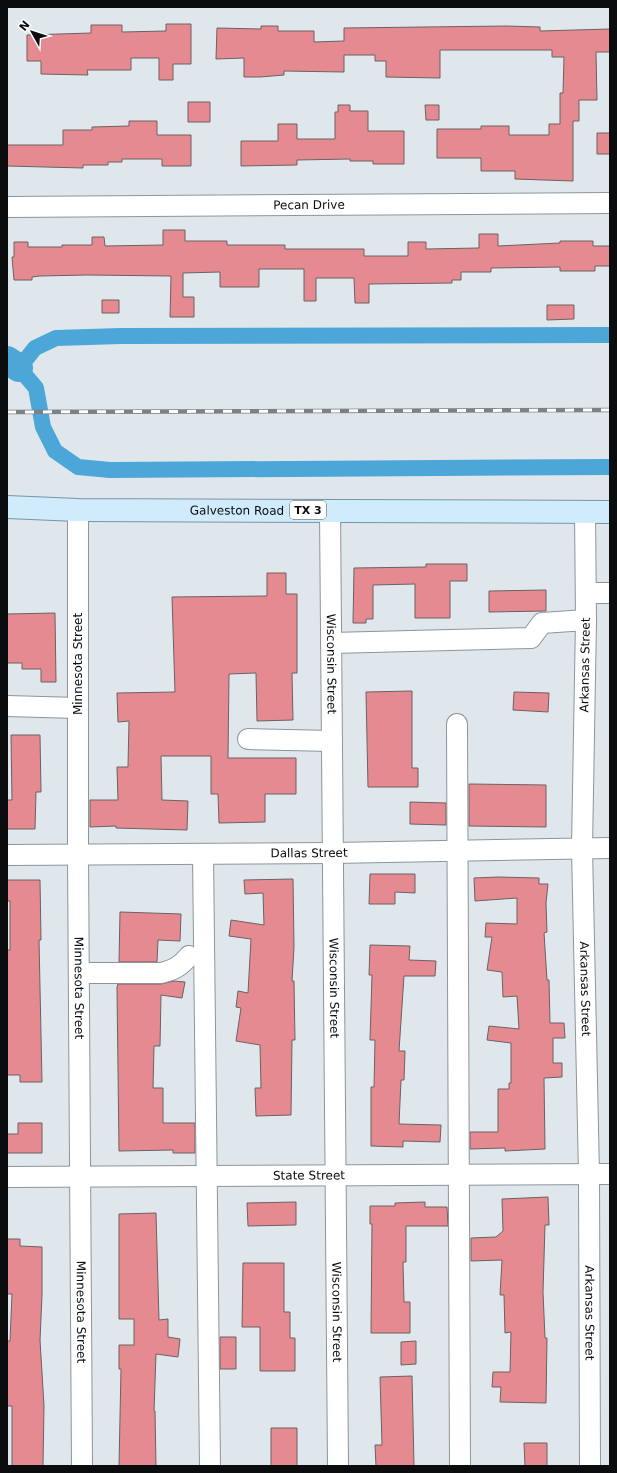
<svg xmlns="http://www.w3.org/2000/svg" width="617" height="1473" font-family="'DejaVu Sans',sans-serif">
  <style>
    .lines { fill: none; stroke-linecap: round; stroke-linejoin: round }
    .canal { stroke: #4ca6d8; stroke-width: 16 }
    .river { stroke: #4ca6d8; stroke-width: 28 }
    .building { fill: #e68a92; stroke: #6a6262 }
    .minor-casing { stroke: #8e959a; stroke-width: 22 }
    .major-casing { stroke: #7794a7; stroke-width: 24 }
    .minor { stroke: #fff; stroke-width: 20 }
    .major { stroke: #d0ebfb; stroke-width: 22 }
    .rail-casing { stroke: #7c8185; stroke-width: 4.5 }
    .rail { stroke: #fff; stroke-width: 3; stroke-dasharray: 9; stroke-linecap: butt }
    .labels { text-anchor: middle; stroke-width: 3; stroke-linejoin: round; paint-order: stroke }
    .shield { fill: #fff; stroke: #545556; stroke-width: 1 }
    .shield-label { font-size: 11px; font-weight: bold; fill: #0a0c0e }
    .street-label { font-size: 12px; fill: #0a0c0e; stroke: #fff }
  </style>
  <rect width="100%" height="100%" fill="#dfe7ec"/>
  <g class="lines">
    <path class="canal" d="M610,335L121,336L56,338L35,348L19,368L36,388L43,427L55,451L78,467L110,470L610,467"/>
    <path class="river" d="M7,360L19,368"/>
  </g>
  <path class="building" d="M166,24H191V64H173V80H159V58H131V70H87L88,75L41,74V61H27V35L91,33V25H122V32L166,31Z
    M261,26H278V31H314V42L344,41V28L506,26L540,27V31L610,29V52H596L597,100H579V121H573V181L515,179V171H481V158H437V129H481V126H509V135H549V124H560V93H563L564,57H552V50H440V78L386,77V61H375V55H344V72L284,71V75L260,77H244V58L216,59L217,28L261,29Z
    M188,102H210V122H188Z
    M338,105H350V111H368V131H404V164H373V161H350V159L297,160V165L241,166V141H278V124H297V139H335V112H338Z
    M425,105H439V120H426Z
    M129,121H157V135H191V166H162V159H122V162H108V165H83V168L7,166V145H63V130H92V127L129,126Z
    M597,133H610V154H597Z
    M163,230H185V241H227V245H285V249H364V256H408V242H426V249L479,248V234H498V246L560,243V241H593V246H610V266H595V271H560V267L491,268V272H461V280H452V283L369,284V303H355L354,278H316V301H304V269H259V287H220V272L183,273V297H194V317H170L171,276L87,275L40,276L32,277V280H14L12,257H14V242H28V247H62V245H92V237H104L105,246L163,245Z
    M102,300H119V313H102Z
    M547,305H574V319L547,320Z
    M426,564H467V581H450V618H415V584L373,585V619H366V623H353L354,568L426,567Z
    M267,573H286V594H297V673H292L293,720L257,721L256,673L229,674L228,758H296V794H265V822L219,823L218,794H211V756H161L162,800L188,801L187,830L116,828V826L90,827V800H118L117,767H128L129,721L118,722L117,693L175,692L172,597L267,596Z
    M546,590V611L489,612V591Z
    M55,613L56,682H41V669H22V663H7V614Z
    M412,691V768H418V787H368L366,692Z
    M514,692L549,693L548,712L513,710Z
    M11,735H40L41,792H36L35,829H7V800H12Z
    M469,784L546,785V827L469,826Z
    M410,802L446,803V825L410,824Z
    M370,874H415V893L395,892V904H369Z
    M498,877L539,878V884H548L546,903L547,932L544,933L547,980H549L550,1023H564L565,1038H553V1063H562V1077L544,1078L545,1149L505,1151V1148L470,1149V1132H498V1089H509V1083H511V1043L487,1040L489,1026L519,1029L517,996L503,997L502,972L487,970L492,937H485L486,923L517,924V898L475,901L474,878Z
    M293,879L294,947L292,981H294L295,1040H292L291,1115L256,1116L255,1088H261L260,1045L236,1041L241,1008L236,1007L238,991L248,993L251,939L229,936L231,920L264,925L263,893L245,894L244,880Z
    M7,880H40L41,940H39L42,1082H20V1075H7V950H10V901H7Z
    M120,912L181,914L180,941L158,940L157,962H119Z
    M370,945L410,946L409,960L436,961L435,976H404L399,1051H405L404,1080H401L399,1124L441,1125L440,1142L403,1141V1147L371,1146V1087H374L375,1040H370L372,975H369Z
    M174,981L185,982L182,998L161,995L160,1046H154L153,1088H163V1123H195V1153H173V1150L119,1151L117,987L118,984H161Z
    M18,1123H42V1153H7V1134H18Z
    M548,1197L549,1225H545L543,1292L545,1338H547L546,1403L500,1402L501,1387H492L493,1372H510L511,1332L505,1333L504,1295H500L502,1260L471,1261V1238L496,1237L503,1231L502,1199Z
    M296,1202V1225L248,1226L247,1203Z
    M425,1202V1207H447L448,1226H406V1262H403L404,1302H410V1333H371L372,1224H370V1206H395V1203Z
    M156,1213L159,1320L168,1319V1337L180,1339L178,1357L156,1354L154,1411H155L156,1466H119L121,1369H119V1345H134V1319H119V1214Z
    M7,1239H20V1246L42,1247V1295L40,1340L44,1406L43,1466H12V1406H7V1341H10L12,1294H7Z
    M243,1263H284V1312H290V1338H295V1371H260V1327H242Z
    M220,1337H236V1369H220Z
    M416,1341V1364L401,1365V1342Z
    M412,1376L414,1466H376L375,1445H382L380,1377Z
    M271,1428H297V1466H271Z
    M524,1443H547V1466H525Z"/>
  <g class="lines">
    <g class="minor-casing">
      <g id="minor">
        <path id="s1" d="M7,207L610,203"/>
        <path id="s2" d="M78,510V855L82,1466"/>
        <path id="s3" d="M330,510L338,1466"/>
        <path id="s4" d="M585,511L586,620L582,848L589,1174L590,1466"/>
        <path d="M586,593H610"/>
        <path d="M331,643L531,638L542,623L586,620"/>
        <path d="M7,706L78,708"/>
        <path d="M457,724L460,1466"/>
        <path d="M248,739L332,741"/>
        <path d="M203,854L210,1466"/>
        <path id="s5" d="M7,855L333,853L610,848"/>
        <path d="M79,973H161C174,970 181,966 189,956"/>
        <path id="s6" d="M7,1177L610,1174"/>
      </g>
    </g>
    <g class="major-casing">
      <g id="major">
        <path id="s7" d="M7,507L78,510L610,512"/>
      </g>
    </g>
    <use href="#minor" class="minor"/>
    <use href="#major" class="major"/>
    <g class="rail-casing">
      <path id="rail" d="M7,412L610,410"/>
    </g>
    <use href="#rail" class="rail"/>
  </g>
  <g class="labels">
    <rect class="shield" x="290" y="501" width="36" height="18" rx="3"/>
    <g class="shield-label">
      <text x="308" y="514">TX 3</text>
    </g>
    <g class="street-label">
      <text dy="4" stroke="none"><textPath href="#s1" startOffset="302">Pecan Drive</textPath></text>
      <text dy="4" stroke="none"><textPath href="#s7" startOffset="230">Galveston Road</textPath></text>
      <text transform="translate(78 664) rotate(-90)" y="4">Minnesota Street</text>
      <text dy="4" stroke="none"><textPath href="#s3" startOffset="154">Wisconsin Street</textPath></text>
      <text transform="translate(585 665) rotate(-89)" y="4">Arkansas Street</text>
      <text dy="4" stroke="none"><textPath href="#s5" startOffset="302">Dallas Street</textPath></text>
      <text dy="4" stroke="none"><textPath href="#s2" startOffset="478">Minnesota Street</textPath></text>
      <text dy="4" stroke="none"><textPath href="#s3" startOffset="478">Wisconsin Street</textPath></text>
      <text dy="4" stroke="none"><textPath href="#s4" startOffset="478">Arkansas Street</textPath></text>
      <text dy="4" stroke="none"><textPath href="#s6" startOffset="302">State Street</textPath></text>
      <text dy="4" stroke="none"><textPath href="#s2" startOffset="802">Minnesota Street</textPath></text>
      <text dy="4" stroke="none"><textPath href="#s3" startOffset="802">Wisconsin Street</textPath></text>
      <text dy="4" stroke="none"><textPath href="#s4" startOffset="802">Arkansas Street</textPath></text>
    </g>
  </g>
  <rect width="617" height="1473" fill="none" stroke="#0a0c0e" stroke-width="16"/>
  <g transform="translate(32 32) rotate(309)" stroke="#ffffff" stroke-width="3" paint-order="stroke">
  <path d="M0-3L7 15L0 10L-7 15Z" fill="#0a0c0e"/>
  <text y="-6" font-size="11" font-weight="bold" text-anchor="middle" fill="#0a0c0e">N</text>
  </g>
</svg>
